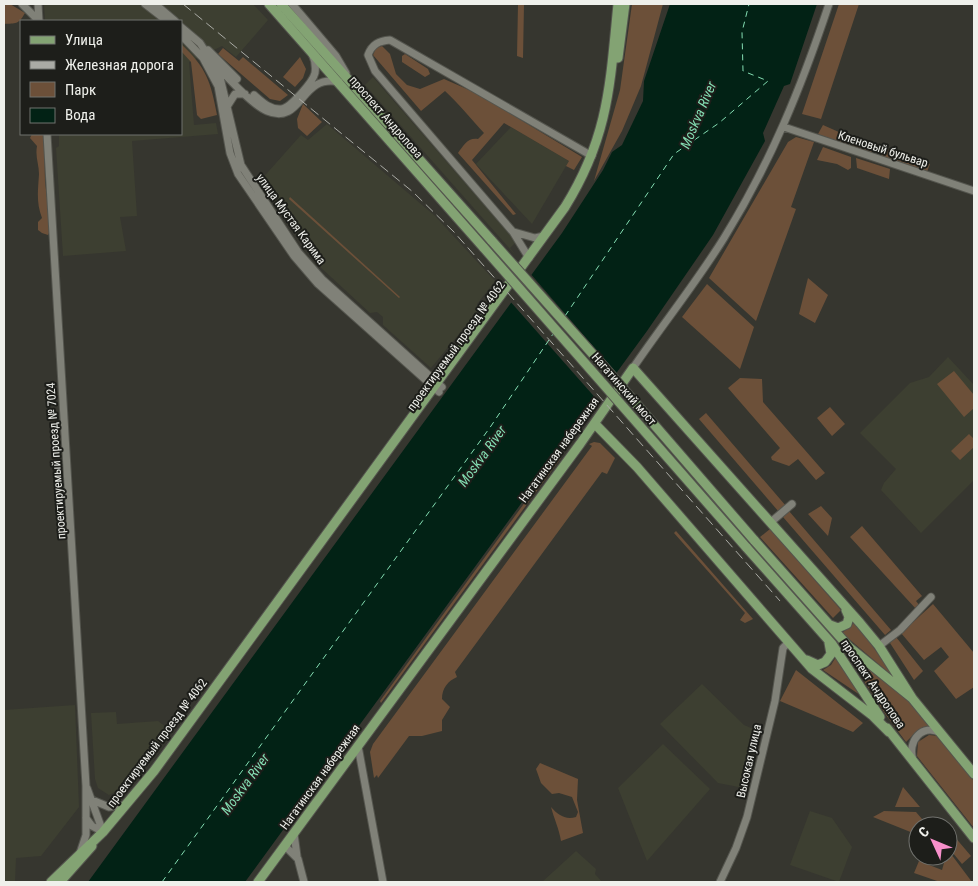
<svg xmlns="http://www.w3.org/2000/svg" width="978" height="886" font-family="'Roboto Condensed',sans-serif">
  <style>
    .built { fill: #3d3f31 }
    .green { fill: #6c5039 }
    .water { fill: #022215 }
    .pier { fill: #36362f }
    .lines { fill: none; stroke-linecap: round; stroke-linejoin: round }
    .ferry { stroke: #84deb3; stroke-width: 1; stroke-dasharray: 6 5; stroke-linecap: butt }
    .minor-casing { stroke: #54554e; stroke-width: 9 }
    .major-casing { stroke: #54554e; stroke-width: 11 }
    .minor { stroke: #808178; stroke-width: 7 }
    .major { stroke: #83a373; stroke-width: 9 }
    .rail { stroke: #aaaba5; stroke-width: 1; stroke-dasharray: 10 5; stroke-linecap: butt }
    .major-bridge-casing { stroke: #54554e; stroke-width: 11; stroke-linecap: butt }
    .major-bridge { stroke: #83a373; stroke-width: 9 }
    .labels { text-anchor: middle; stroke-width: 4; stroke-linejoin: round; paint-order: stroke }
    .street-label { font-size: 12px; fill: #eff0eb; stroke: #1d1e1a }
    .water-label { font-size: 14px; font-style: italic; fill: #84deb3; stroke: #1d1e1a }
  </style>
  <rect width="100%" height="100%" fill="#36362f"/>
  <path class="built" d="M44,4H253L268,20L236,57L222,46L189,62L194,125L216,123L218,134L132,141L137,216L120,217L126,251L63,256L56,148L59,146V134H181V21H45Z
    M373,77L516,242L510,248L517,257L365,85Z
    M327,124L435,216L495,281L477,304V312L431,368L383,325V317L377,312L370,313L318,265L306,249L307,243L301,234L296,231L260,181L301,135L308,140Z
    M511,127L569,161L532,224L476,164Z
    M948,357L974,385V480L921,533L881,490L884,483L896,469L860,433L910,383L929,377Z
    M702,684L744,725L758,731L744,788L718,783L660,724Z
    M75,705L79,807L41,856L16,858L15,882H4V710Z
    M116,712L117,724L158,721L170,730L145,765L119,790L109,795L98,788L95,779L91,713Z
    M663,744L710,789L647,861L618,788Z
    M810,811L832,818L852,847L839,882L790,865Z
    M576,851L596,869L595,874L602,882H542Z"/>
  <path class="green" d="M4,4H10L25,13C18,25 16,23 4,24Z
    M518,4H524L523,58L517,56Z
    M632,4H663L641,86L622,131L594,181L620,90Z
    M839,4H859L821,119L802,114Z
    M181,44C206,67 211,82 217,115L201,119L197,115L191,62L181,51Z
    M382,46L390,54L396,74L407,85L420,89L444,79L476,93L582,157L574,170L566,166L569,161L504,123L472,160L516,214L513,215L458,153C463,146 468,137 478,139L484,133C471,119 460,105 445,91L421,111L373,55L376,48Z
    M223,48L239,61L243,57L288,95L280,101L270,99L218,54Z
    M405,54L428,69L430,74L425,77L402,62V56Z
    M300,57L306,69L303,78L295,87L283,77Z
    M303,104L322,122L307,136L298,128L297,119Z
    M823,125L850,137L848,143L873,151L872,154L818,134Z
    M32,134H44L45,182L51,229L48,235L42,233L38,230V222L42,218C36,202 38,191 39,174C39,164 35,157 37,146L30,138Z
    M796,137L814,142L791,207L796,209L756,321L709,278L788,142Z
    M823,147L851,157V168L848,170L837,164L817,160Z
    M884,148L930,164L927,172L881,156Z
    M856,158L890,169L889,179L857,168Z
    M290,197L400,297L399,298L289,199Z
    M808,278L828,295L815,323L799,314Z
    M707,284L754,327L740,369L682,317Z
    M954,371L974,395V408L964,417L937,384Z
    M740,378L762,379L763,402L825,473L816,480L798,459L789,466L772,460L771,457L780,448L728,388Z
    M830,407L845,424L832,436L817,418Z
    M706,413L786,506L779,512L699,419Z
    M969,434L974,439V447L960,460L951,451Z
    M594,442L600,443L615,458L607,474L602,472L455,672L457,677C448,681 442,688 442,699L450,707L442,720V731L422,736H409L378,778L377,775L374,778L370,752L373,744L592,446L589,444Z
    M558,457L561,458L381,703L380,701Z
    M821,506L832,518L828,536L808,514Z
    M789,511L891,630L885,635L783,517Z
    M862,526L922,596L916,601L920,606L916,609L850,537Z
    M770,529L841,610L833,618L760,537Z
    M676,531L753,619L745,623L740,620L745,613L674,533Z
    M933,604L974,653V687L956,699L934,671L949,657L941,647L924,660L901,633Z
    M854,623L867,638L891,673H889L842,633Z
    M896,637L923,671L914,680L890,643Z
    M838,641L909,702L929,726L917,731L906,742L886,715Z
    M836,657L861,694L860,695L823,670L831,665Z
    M796,670L863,723L853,732L780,701Z
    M929,735L939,736L974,781V828L917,756L918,742Z
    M540,763L578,779L577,800L583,833L561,841C559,828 554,819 551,807C558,815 565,820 576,817L578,812L572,797L559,793L552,794L541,783L536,769Z
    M903,787L920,807H895Z
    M884,811L916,812L928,826H918V835L873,817Z
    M948,829L971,856L962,864L948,847Z
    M948,850L972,882H940L914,873L919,861L942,870L946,856H948Z"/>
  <path class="water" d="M670,4H817L790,84L784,86L763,133L765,141L713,235L647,331L245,882H88L562,233L603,170L612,152L622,145L643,101L644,81Z"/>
  <path class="pier" d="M529,272L618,375L599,402L509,300Z"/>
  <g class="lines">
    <path class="ferry" d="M565,316L674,154L719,123L768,81L743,71L742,32L749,4
      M162,882L491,426L553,334"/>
    <g class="minor-casing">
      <path id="minor" d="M22,4L38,20
        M38,4L39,21
        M145,4L167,21
        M155,4L175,21
        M292,4L336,56L346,73
        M181,27L200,43L219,73L241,165L298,252L322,279L442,387
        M181,35L203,58L218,86L230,153L238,174L294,256L318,284L439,392
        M208,50L237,79
        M218,67C229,79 252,105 267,111C303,126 300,73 339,82
        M254,95C262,102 270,110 281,109C290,108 313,82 315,73C316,66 315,60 312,54
        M228,105L235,94H245
        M784,127L974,191
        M47,134L86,786V835L80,853
        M514,232L535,238L544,236
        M529,258L513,232L375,71L368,55C372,44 379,41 390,40L592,156
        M633,368C663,324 696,283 724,238C771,162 801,88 829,4
        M771,522L792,504
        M879,646L900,630L931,597
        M358,746L383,882
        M913,760C907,741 922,723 941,733
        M87,788L103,832
        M92,800L109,807L126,805
        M86,818L92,826L103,832
        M294,834L297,856
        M285,846L298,859L304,882
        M720,882L736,848L747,817L775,701L783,648L789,642"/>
    </g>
    <g class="major-casing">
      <path id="major" d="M269,4L484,248
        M281,4L492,241
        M618,58L625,4
        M595,424L637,467L812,669L873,716L889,732
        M754,540L849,647L912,698L974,774
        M746,547L832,644L880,717
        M830,625L838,628L847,624L849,617L846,610
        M807,660L818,665L825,662L831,654L829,643
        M887,728L974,838
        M51,882L103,832L154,771L565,207C609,136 610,84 618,4
        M60,882L92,846
        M258,882L580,444L633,368L860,623L879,646L912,698"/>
    </g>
    <use href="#minor" class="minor"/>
    <use href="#major" class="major"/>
    <path class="rail" d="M183,4L413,192L454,232L780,601"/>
    <g class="major-bridge-casing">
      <path id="major-bridge" d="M492,241L606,369L754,540
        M484,248L746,547"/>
    </g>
    <use href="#major-bridge" class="major-bridge"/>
  </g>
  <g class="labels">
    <g class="street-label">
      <text transform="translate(386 117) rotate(49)" y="4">проспект Андропова</text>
      <text transform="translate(883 149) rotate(18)" y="4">Кленовый бульвар</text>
      <text transform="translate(291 219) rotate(54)" y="4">улица Мустая Карима</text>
      <text transform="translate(456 346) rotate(-54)" y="4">проектируемый проезд № 4062</text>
      <text transform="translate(624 389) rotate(49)" y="4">Нагатинский мост</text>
      <text transform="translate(559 450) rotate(-54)" y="4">Нагатинская набережная</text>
      <text transform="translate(56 461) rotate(-94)" y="4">проектируемый проезд № 7024</text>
      <text transform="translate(873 684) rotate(56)" y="4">проспект Андропова</text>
      <text transform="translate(157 743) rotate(-53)" y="4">проектируемый проезд № 4062</text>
      <text transform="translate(749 761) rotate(-77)" y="4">Высокая улица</text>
      <text transform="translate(320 777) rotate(-54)" y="4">Нагатинская набережная</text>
    </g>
    <g class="water-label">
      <text transform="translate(698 115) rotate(-67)" y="5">Moskva River</text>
      <text transform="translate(482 456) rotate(-54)" y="5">Moskva River</text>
      <text transform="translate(245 784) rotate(-54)" y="5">Moskva River</text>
    </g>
  </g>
  <rect width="978" height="886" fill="none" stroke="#eff0eb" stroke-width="10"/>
  <rect x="20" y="20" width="162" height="115" fill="#1d1e1a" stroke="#71726e"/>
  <rect x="30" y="36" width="25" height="8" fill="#83a373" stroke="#71726e"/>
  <text x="65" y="45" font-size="15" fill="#eff0eb">Улица</text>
  <rect x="30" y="61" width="25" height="8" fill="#aaaba5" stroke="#71726e"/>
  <text x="65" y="70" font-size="15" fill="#eff0eb">Железная дорога</text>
  <rect x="30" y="82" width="25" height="15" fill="#6c5039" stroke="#71726e"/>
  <text x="65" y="95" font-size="15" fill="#eff0eb">Парк</text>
  <rect x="30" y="108" width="25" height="15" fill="#022215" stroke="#71726e"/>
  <text x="65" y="120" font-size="15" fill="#eff0eb">Вода</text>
  <g transform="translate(933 841) rotate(314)"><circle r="24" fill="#1d1e1a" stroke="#71726e"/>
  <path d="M0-4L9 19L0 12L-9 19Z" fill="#f890cb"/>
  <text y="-8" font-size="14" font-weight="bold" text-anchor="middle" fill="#eff0eb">С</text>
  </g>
</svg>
